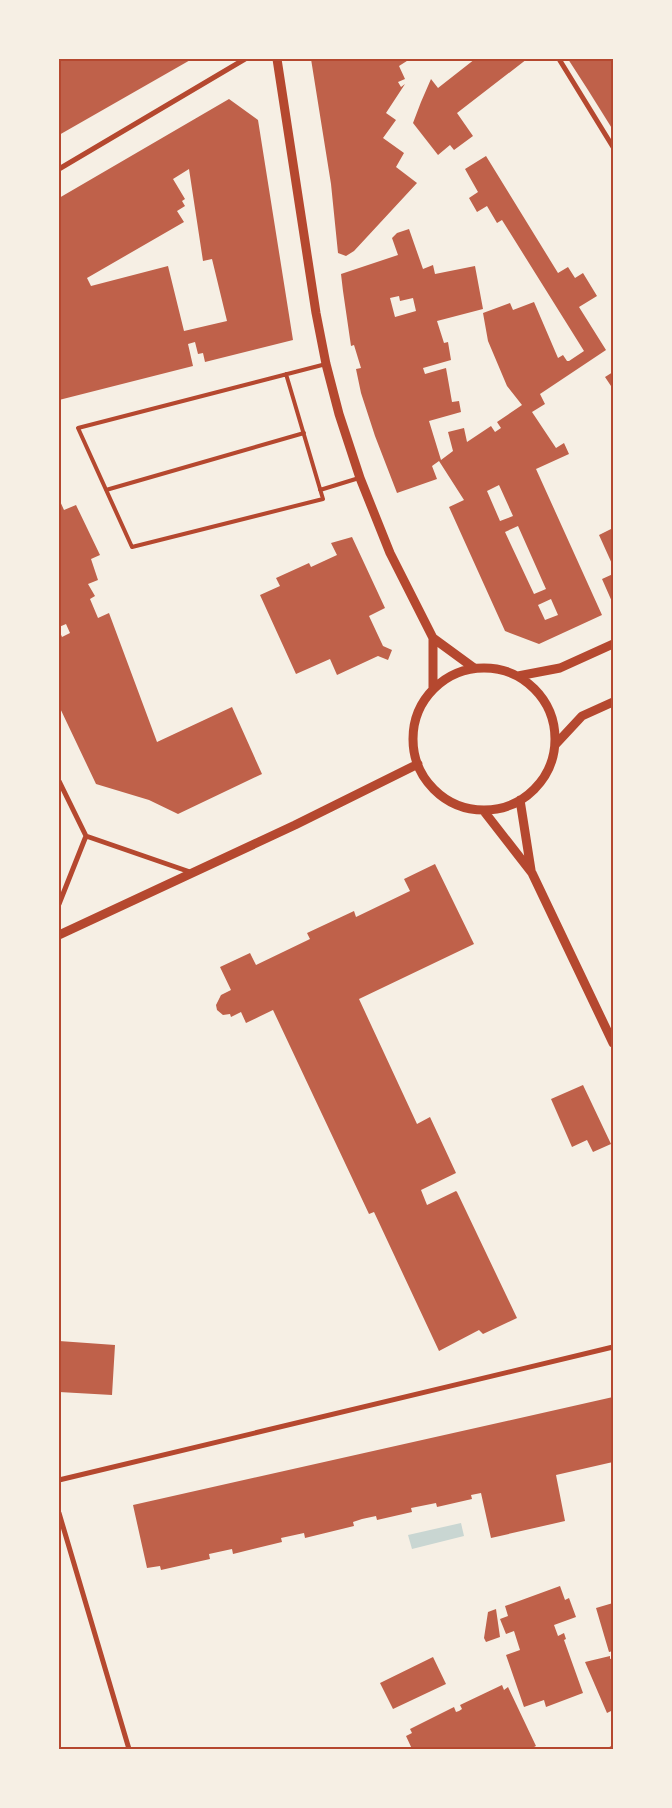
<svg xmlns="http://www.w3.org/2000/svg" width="672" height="1808" font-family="Spectral,serif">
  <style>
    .water { fill: #c9d6d2 }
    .building { fill: #bf614a; fill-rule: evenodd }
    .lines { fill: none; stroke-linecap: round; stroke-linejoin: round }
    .service { stroke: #b5482f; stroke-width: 4 }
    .minor { stroke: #b5482f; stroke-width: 5 }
    .tertiary { stroke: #b5482f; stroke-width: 9 }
    .neatline { fill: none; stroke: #b5482f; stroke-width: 2 }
  </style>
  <rect width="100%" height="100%" fill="#f6efe4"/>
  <path class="water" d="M461,1523L464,1536L412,1549L408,1535Z"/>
  <path class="building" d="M59,59H192L59,135Z
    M311,59H410L399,66L405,79L398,82L401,87L405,84L386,113L396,120L383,138L404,153L396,167L417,183L354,251L346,256L338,253L331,184Z
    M475,59H527L457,113L473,136L454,150L450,145L438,155L413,123L421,102L431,79L438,88Z
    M568,59H613V130L588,90Z
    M229,99L258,120L293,340L205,362L203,353L198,354L195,342L188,344L193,366L59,400V198ZM189,169L203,261L212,259L227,321L184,331L168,266L91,286L87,278L184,222L177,211L185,206L182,201L185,199L173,179Z
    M486,156L558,273L568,267L575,278L583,273L597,296L579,307L606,350L540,394L545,404L532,412L556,448L564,443L569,454L536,469L602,615L539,644L505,631L449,507L464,500L439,461L432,466L437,479L397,493L375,436L361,393L356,369L361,368L354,345L351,346L343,291L341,274L398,255L392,238L397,233L409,229L423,269L433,265L435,274L475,266L483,309L437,321L444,343L448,342L451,360L423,368L425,374L446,368L452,402L459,401L461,412L429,421L441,460L453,451L448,432L464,428L467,442L491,426L495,432L501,428L497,422L522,405L507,386L488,341L483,313L510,303L513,310L534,302L558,358L563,355L567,361H569L584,351L502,220L497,223L487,206L477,212L469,198L478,192L465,169ZM399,296L400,301L413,298L416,311L395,317L390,298ZM499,485L513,516L500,521L487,491ZM518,526L546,589L534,594L505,532ZM551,599L558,615L545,620L538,605Z
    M613,372V389L605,377Z
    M59,499L64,510L76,505L100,555L91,559L98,580L88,584L95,596L90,599L98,618L109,613L157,742L232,707L262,774L178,814L149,800L96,784L59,706V630L62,637L70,633L66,624L59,627Z
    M613,528V566L599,535Z
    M352,537L385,608L369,616L383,646L392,650L388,660L378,656L337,675L330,659L296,674L260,595L280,586L276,578L309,563L311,567L337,555L331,543Z
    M613,574V604L602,579Z
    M435,864L474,944L359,999L417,1124L430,1117L456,1173L421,1190L427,1205L456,1191L457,1192L517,1318L483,1334L479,1330L439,1351L374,1212L369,1214L273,1010L246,1023L241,1012L231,1017L230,1014L223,1015L217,1010L216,1005L221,995L231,990L220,967L250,953L256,965L310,939L307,933L354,911L356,917L410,891L404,879Z
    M583,1085L611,1144L593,1152L587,1140L572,1147L551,1099Z
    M59,1341L115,1345L112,1395L59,1392Z
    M613,1397V1462L556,1475L565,1521L491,1538L481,1493L471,1495L472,1499L437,1507L436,1503L411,1508L412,1512L377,1520L376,1516L362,1519L353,1522L354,1526L305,1538L304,1533L281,1538L282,1542L233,1554L232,1549L209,1554L210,1559L161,1570L160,1566L147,1568L133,1505Z
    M560,1586L565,1600L569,1598L576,1617L554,1625L558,1636L564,1633L566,1639L564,1640L583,1693L546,1707L544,1700L524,1707L506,1655L520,1650L514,1631L506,1634L500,1619L508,1616L505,1606Z
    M613,1603V1651L609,1652L596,1608Z
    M496,1609L500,1637L486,1642L484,1638L488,1612Z
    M610,1656V1659L613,1658V1710L607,1713L585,1662Z
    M433,1657L446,1684L393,1709L380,1683Z
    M502,1685L504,1690L508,1687L536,1746L530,1749H412L406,1736L412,1733L410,1729L454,1707L456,1712L459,1711L462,1709L460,1705Z"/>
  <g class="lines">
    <path class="service" d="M286,374L323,499L132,547L78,428L326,364
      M106,490L304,433
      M320,490L359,478"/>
    <path class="minor" d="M559,59L613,147
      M59,169L245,59
      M59,781L86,836L193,873
      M59,904L86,836
      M59,1480L613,1347
      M59,1513L129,1749
      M611,1749L613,1748"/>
    <path class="tertiary" d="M277,59L316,313L326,364L339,414L360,478L390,553L433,638L474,668
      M433,638V689
      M413 739a71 71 0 1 1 142 0a71 71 0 1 1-142 0Z
      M518,676L560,668L613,644
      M555,745L582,716L613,702
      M520,800L531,870
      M483,810L532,873L613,1043
      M59,935L295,825L418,764"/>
  </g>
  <rect width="672" height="1808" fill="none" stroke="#f6efe4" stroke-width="120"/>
  <rect x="60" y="60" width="552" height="1688" class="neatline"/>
</svg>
